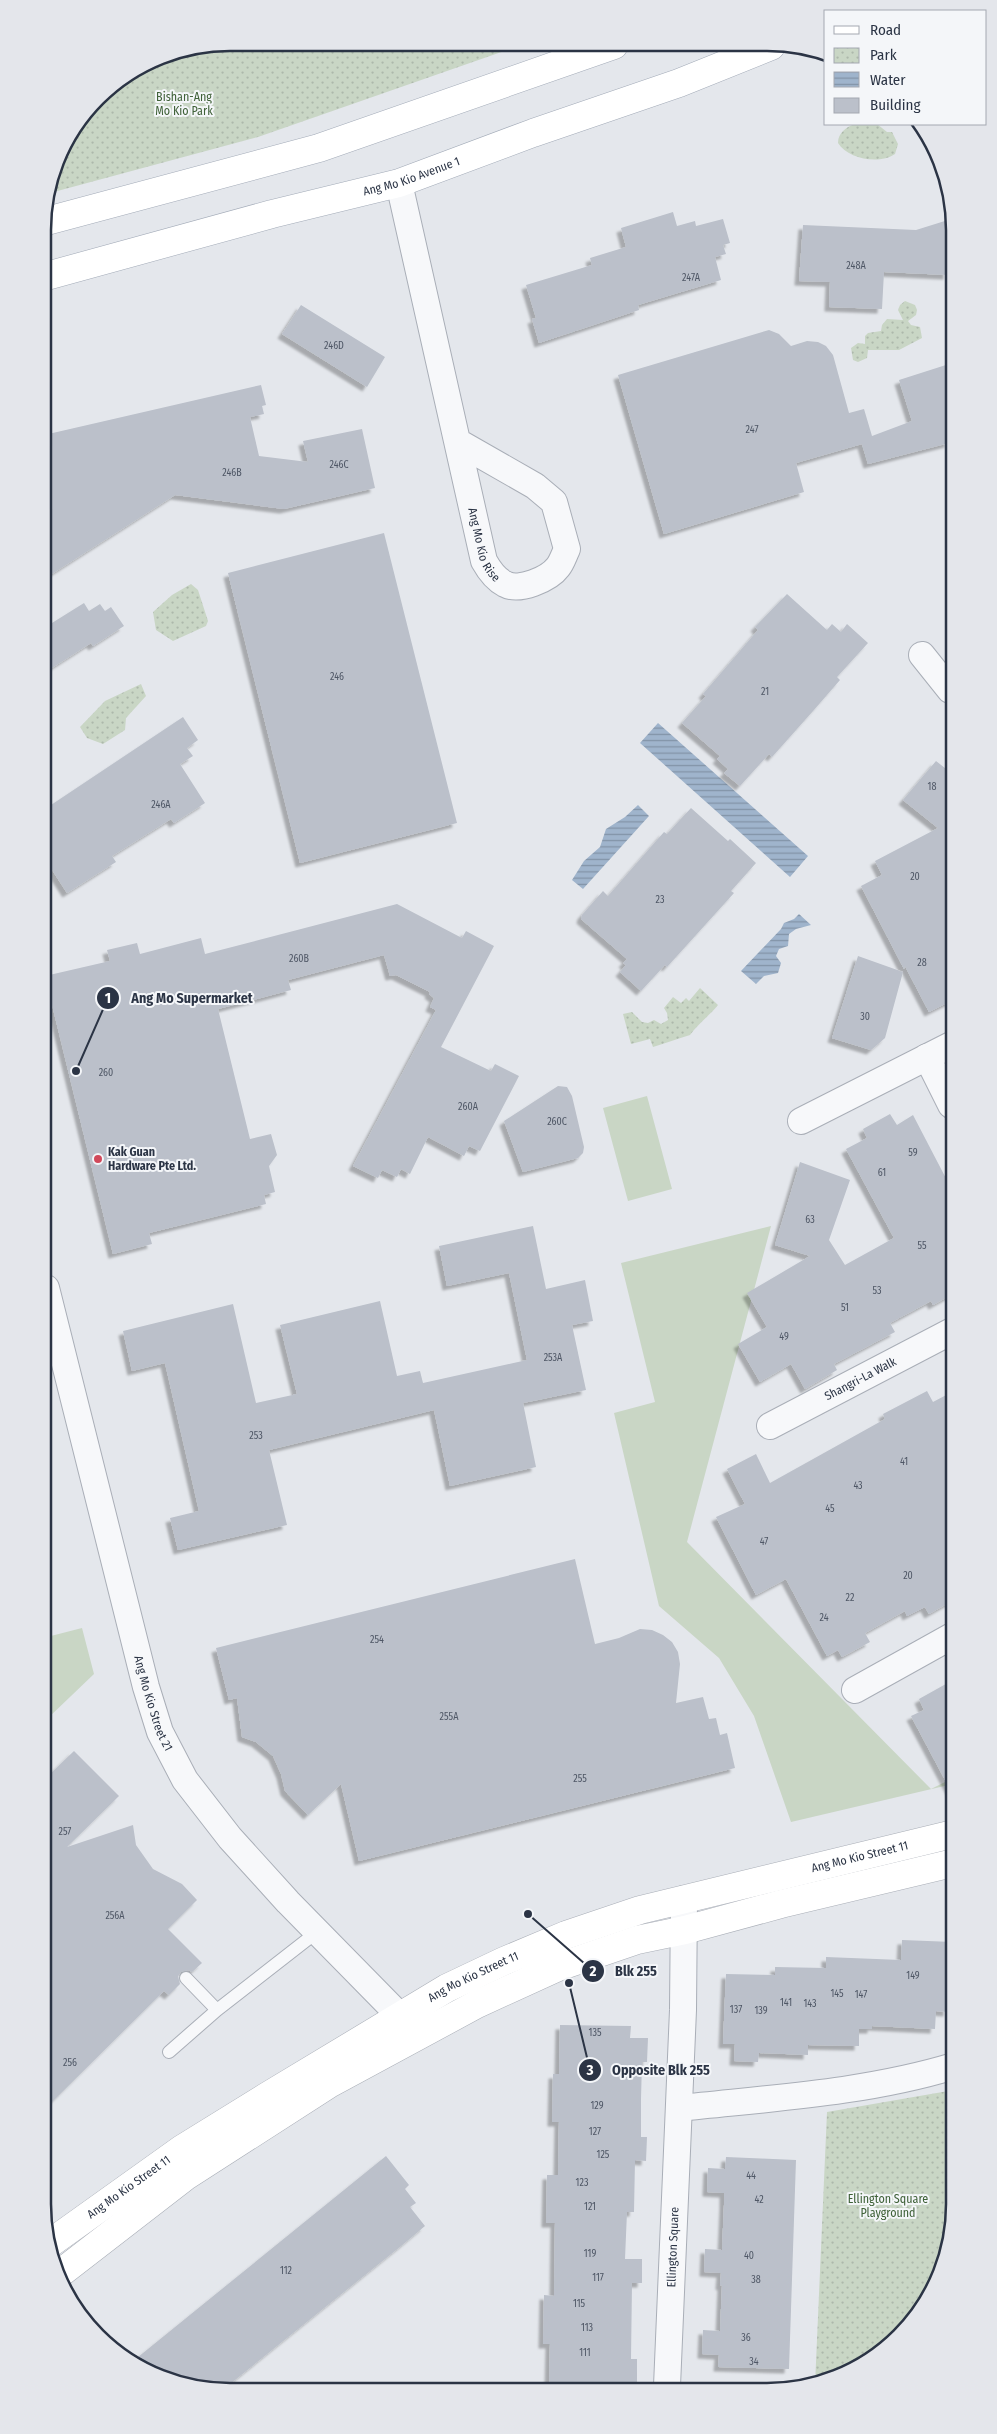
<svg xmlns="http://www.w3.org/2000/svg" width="997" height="2434" font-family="'Fira Sans Condensed',sans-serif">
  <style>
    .green { fill: #c9d6c5 }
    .park { fill: url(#park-dots) }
    .water { fill: url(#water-rules) }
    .building { fill: #bbc0ca; filter: url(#shadow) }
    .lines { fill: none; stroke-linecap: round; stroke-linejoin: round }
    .lane-casing { stroke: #a9aeb7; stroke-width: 14 }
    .street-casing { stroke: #a9aeb7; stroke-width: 28 }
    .secondary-casing { stroke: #a9aeb7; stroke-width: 29 }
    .primary-casing { stroke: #a3abb8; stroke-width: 29 }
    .lane { stroke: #f7f8fa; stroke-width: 12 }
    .street { stroke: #f7f8fa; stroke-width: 26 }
    .secondary { stroke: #fff; stroke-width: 28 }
    .primary { stroke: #fff; stroke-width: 28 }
    .poi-dot { fill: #d1495b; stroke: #f4f6f9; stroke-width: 2 }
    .labels { text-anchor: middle; stroke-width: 4; stroke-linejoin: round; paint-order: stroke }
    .number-label { font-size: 10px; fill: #4f5766 }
    .park-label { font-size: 12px; fill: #3f6138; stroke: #f4f6f9 }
    .street-label { font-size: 12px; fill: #2b3445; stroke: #f4f6f9 }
    .poi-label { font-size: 12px; font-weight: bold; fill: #2b3445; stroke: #f4f6f9; text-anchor: start }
    .rim { fill: none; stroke: #2b3445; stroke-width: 2.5 }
    .leader { fill: none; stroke: #2b3445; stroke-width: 2 }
    .callout-dot { fill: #2b3445; stroke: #f4f6f9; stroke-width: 2 }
    .mark-label { font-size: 15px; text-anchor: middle; font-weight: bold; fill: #fff }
    .callout-label { font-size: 14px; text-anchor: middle; font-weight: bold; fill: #2b3445; stroke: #f4f6f9; stroke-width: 4; stroke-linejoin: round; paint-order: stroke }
  </style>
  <defs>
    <pattern id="park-dots" width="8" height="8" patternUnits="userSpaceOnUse" patternTransform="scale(1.25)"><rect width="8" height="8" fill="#c9d6c5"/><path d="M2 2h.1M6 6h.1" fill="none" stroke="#adb8ab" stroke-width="1.8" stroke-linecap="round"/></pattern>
    <pattern id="water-rules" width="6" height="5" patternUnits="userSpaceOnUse" patternTransform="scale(1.25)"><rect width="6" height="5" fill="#9fb4cc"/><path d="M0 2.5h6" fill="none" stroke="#8293a7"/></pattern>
    <filter id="shadow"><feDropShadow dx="-4.5" dy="4.5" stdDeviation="1" flood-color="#0004"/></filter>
  </defs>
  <rect width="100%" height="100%" fill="#e4e7ec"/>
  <path class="green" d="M647,1096L672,1189L628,1201L603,1108Z
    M771,1226L687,1542L931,1789L953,1778V1784L791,1822L754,1716L719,1658L659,1606L614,1413L655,1402L621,1263Z
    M82,1628L94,1674L47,1719V1637Z"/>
  <path class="park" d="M230,43L524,44L258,137L50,193L62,147L106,89L159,57Z
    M855,124H877L887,132H892L898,144L895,154C879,165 848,159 838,143C838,133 846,127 855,124Z
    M905,301L915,305L917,310L916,315L908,321L911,325L920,327L922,338L899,350H868L867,358L858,362L853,360L851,348L858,343L865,344V336L868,333L881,331L882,325L887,319L903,320L898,310L900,305Z
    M191,584L198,590L208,621L206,626L173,641L156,630L153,612L172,595Z
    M141,684L146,696L126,718L125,730L103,744L87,738L80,727L105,701Z
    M700,988L718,1005C709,1016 697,1025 690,1035C677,1039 666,1043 653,1047L650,1039L631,1044L623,1014L632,1012L642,1022L648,1023L654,1020L661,1024L668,1020L667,1013L664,1008L673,997L681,1003L686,998L689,1001Z
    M954,2090V2216L944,2264L916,2318L871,2360L815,2385L827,2112Z"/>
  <path class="water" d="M658,723L808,856L790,877L640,743Z
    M638,805L649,816L583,889L572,880L584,861L600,847L606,829L625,817Z
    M799,914L811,925L796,929L789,934L788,946L779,949L776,956L781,963L778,973L764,976L756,984L741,971L781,929L784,923L794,919Z"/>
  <path class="building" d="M673,212L677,226L695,221L696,226L723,219L730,243L723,245L726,254L715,257L721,280L638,305L639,310L539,343L532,319L536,318L526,285L592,265L590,258L626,247L621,228Z
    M948,220V275L884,272L882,309L829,307L830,282L799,281L803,225L916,230Z
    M301,305L385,357L367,387L282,334Z
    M769,330L779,334L791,346L807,341L818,342L826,346L833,355L849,413L864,409L872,436L912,421L899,380L949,364V443L868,464L862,444L796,463L804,492L664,534L618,375Z
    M261,385L266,405L262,406L264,414L250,417L259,456L308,462L303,441L362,429L375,488L284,509L175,495L44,579V435Z
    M384,533L457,823L300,863L228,573Z
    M787,594L827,630L832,624L841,632L847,624L868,643L837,677L840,680L813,711L772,757L769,754L740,786L724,773L728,769L717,759L720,756L682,723L706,696L703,694L758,630L755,627Z
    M84,603L89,611L100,604L105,611L111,607L124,626L93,646L91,643L44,673V628Z
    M183,717L198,740L187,748L193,756L180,764L205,803L174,823L171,819L112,856L116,862L67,893L45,859V809Z
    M936,761L950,772L951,1001L929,1012L905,966L904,969L861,886L882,875L875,861L938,828L903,800Z
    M691,808L728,841L730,839L756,863L731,891L734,893L667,967L665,965L641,991L620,972L626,965L623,963L627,959L581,919L582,915L603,891L608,896L664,832L667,834Z
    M397,904L462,938L466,931L494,946L441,1047L491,1071L495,1064L519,1076L480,1151L469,1146L464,1156L428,1137L410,1174L401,1169L397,1177L382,1170L378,1178L353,1166L436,1010L430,1007L434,998L429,994L430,992L396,975L390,976L384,955L288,980L291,990L218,1009L250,1139L271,1134L277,1155L269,1166L275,1192L264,1195L266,1204L149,1233L152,1244L113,1254L45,976L110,961L107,950L137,943L140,954L201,938L205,954Z
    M858,956L903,972L885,1038L871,1050L832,1038Z
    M558,1086L567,1087L572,1096L584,1147L583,1153L578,1158L523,1172L504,1121Z
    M890,1114L897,1125L913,1115L951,1188V1295L933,1305L931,1301L890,1323L895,1332L834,1364L837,1370L805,1389L791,1364L760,1382L738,1344L767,1327L747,1293L810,1256L775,1245L800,1162L850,1180L829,1240L845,1265L894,1238L846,1149L867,1138L863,1129Z
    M533,1226L546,1289L585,1280L593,1321L572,1325L586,1390L523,1403L536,1467L450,1486L434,1410L269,1450L287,1525L178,1550L170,1518L199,1511L165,1363L132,1371L123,1331L233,1304L256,1403L297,1394L280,1325L380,1301L397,1376L420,1371L423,1383L527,1360L509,1273L447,1286L439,1246Z
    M927,1391L933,1402L952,1392V1601L929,1614L925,1607L907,1616L905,1611L865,1633L870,1642L842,1657L838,1650L827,1656L786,1579L756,1595L716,1517L745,1504L727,1469L756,1454L770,1483L885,1419L883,1414Z
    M575,1559L595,1644L619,1638L640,1629L652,1630L663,1635L672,1642L678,1652L680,1664L676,1703L703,1697L709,1719L716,1718L720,1735L727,1733L735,1768L359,1861L341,1784L308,1815L285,1791L281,1774L273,1756L256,1742L242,1737L237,1698L229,1700L216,1648Z
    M953,1680V1795L911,1716L924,1710L919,1699Z
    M74,1751L119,1796L67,1847L133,1825L136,1845L153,1869L182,1884L197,1900L168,1929L202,1963L192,1972L188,1970L181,1972L178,1976L180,1984L169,1995L164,1991L48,2106L47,1777Z
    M902,1940L953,1942V1997H948V2012L936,2011L935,2029L872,2026V2029H859V2046L808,2045V2055L759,2053L758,2062L734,2061L735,2044H723L726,1974L775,1975V1967L826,1968V1957L901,1960Z
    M560,2025L631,2026L630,2038H648L647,2062H642L641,2099V2137H647L646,2161L635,2160L634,2212H627L625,2259H642V2283H632L631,2359H637V2382H620V2386H549L550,2344H543L544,2295L554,2296L555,2223H546L547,2175H558L559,2122H552L553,2074H559Z
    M386,2156L409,2185L405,2189L416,2203L410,2207L425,2226L401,2246L225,2388H194L147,2372L132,2362Z
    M726,2157L796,2160L789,2369L718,2367L719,2355L702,2354L703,2330L720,2331L722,2286L720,2285L721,2273L704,2272L705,2249L722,2250L724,2205V2193L707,2192L708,2168L725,2169Z"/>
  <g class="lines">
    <g class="lane-casing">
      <path id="lane" d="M186,1978L217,2010
        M169,2052L217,2010L317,1932"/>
    </g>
    <g class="street-casing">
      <g id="street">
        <path id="s1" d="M399,183L484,561C489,570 495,579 505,584C519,592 549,579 558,567C562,562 564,555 567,549L554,502L535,486L458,442"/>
        <path d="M922,655L950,690"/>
        <path d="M927,1057L951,1105"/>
        <path d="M801,1121L951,1045"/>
        <path id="s2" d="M46,1288L146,1687L160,1732L185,1780L230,1838L288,1902L399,2015L413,2034"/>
        <path id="s3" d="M770,1426L952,1331"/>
        <path d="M855,1690L952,1636"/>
        <path d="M680,2108C771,2098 865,2093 954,2066"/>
        <path id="s4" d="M667,2386L683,2010L684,1899"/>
      </g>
    </g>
    <g class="secondary-casing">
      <g id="secondary">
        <path id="s5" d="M49,2244L182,2149L266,2097L447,1988L504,1961L566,1935L640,1910L953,1834"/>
        <path d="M58,2275L186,2176L329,2084L477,2004L558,1967L637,1940L685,1930L781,1904L953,1863"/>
      </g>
    </g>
    <g class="primary-casing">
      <g id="primary">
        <path d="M43,222L319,148L614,45"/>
        <path id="s6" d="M43,277L272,214L399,183L533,133L679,83L771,46"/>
      </g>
    </g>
    <use href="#lane" class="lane"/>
    <use href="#street" class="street"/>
    <use href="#secondary" class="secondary"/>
    <use href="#primary" class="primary"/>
  </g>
  <circle class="poi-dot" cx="98" cy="1159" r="5"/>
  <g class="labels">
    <g class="number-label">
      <text x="856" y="269">248A</text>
      <text x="691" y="281">247A</text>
      <text x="334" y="349">246D</text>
      <text x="752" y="433">247</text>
      <text x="339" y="468">246C</text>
      <text x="232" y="476">246B</text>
      <text x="337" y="680">246</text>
      <text x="765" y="695">21</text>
      <text x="932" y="790">18</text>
      <text x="161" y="808">246A</text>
      <text x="915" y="880">20</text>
      <text x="660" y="903">23</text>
      <text x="299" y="962">260B</text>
      <text x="922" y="966">28</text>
      <text x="865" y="1020">30</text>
      <text x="106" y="1076">260</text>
      <text x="468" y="1110">260A</text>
      <text x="557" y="1125">260C</text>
      <text x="913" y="1156">59</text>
      <text x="882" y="1176">61</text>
      <text x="810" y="1223">63</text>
      <text x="922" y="1249">55</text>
      <text x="877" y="1294">53</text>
      <text x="845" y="1311">51</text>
      <text x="784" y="1340">49</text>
      <text x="553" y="1361">253A</text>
      <text x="256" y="1439">253</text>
      <text x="904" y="1465">41</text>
      <text x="858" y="1489">43</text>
      <text x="830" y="1512">45</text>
      <text x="764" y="1545">47</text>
      <text x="908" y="1579">20</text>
      <text x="850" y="1601">22</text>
      <text x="824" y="1621">24</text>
      <text x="377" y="1643">254</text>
      <text x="449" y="1720">255A</text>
      <text x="580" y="1782">255</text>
      <text x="65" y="1835">257</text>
      <text x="115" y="1919">256A</text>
      <text x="913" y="1979">149</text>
      <text x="837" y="1997">145</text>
      <text x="861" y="1998">147</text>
      <text x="786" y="2006">141</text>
      <text x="810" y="2007">143</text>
      <text x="736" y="2013">137</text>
      <text x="761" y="2014">139</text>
      <text x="595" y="2036">135</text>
      <text x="70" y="2066">256</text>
      <text x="597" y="2109">129</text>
      <text x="595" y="2135">127</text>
      <text x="603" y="2158">125</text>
      <text x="751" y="2179">44</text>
      <text x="582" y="2186">123</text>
      <text x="759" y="2203">42</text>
      <text x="590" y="2210">121</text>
      <text x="590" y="2257">119</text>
      <text x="749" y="2259">40</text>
      <text x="286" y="2274">112</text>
      <text x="598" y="2281">117</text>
      <text x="756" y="2283">38</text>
      <text x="579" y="2307">115</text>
      <text x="587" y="2331">113</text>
      <text x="746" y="2341">36</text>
      <text x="585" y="2356">111</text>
      <text x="754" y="2365">34</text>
    </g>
    <g class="park-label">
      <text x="184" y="101">Bishan-Ang<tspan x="184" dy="14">Mo Kio Park</tspan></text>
      <text x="888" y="2203">Ellington Square<tspan x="888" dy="14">Playground</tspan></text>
    </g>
    <g class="street-label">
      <text dy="4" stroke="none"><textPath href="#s6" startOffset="382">Ang Mo Kio Avenue 1</textPath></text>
      <text dy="4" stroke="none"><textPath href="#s1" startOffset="372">Ang Mo Kio Rise</textPath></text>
      <text dy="4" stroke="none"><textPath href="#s3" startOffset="102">Shangri-La Walk</textPath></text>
      <text dy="4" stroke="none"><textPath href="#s2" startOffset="429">Ang Mo Kio Street 21</textPath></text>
      <text dy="4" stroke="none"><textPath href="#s5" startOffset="908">Ang Mo Kio Street 11</textPath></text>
      <text dy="4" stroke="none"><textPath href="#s5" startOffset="502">Ang Mo Kio Street 11</textPath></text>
      <text dy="4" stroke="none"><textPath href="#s5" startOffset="98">Ang Mo Kio Street 11</textPath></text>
      <text dy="4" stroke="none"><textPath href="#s4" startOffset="139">Ellington Square</textPath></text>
    </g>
    <g class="poi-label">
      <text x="108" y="1156">Kak Guan<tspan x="108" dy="14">Hardware Pte Ltd.</tspan></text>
    </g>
  </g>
  <path d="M0 0H997V2434H0ZM230 51H767A179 179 0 0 1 946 230V2204A179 179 0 0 1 767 2383H230A179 179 0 0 1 51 2204V230A179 179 0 0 1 230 51Z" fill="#e4e6eb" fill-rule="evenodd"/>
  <path class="rim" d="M230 51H767A179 179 0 0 1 946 230V2204A179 179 0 0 1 767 2383H230A179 179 0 0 1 51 2204V230A179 179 0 0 1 230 51Z"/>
  <path class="leader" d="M76 1071L108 998M528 1914L593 1971M569 1983L590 2070"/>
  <g class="callout-dot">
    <circle cx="76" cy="1071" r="5"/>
    <circle cx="528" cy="1914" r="5"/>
    <circle cx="569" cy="1983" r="5"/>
    <circle cx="108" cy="998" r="12"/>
    <circle cx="593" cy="1971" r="12"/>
    <circle cx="590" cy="2070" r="12"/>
  </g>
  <g class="mark-label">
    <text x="108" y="1003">1</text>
    <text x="593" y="1976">2</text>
    <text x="590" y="2075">3</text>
  </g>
  <g class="callout-label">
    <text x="192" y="1003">Ang Mo Supermarket</text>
    <text x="636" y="1976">Blk 255</text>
    <text x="661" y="2075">Opposite Blk 255</text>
  </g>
  <rect x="824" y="10" width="162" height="115" fill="#f4f6f9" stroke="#a4a8b1"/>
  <rect x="834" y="26" width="25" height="8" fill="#ffffff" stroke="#a4a8b1"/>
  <text x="870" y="35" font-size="15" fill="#2b3445">Road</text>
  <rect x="834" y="48" width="25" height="15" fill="url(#park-dots)" stroke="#a4a8b1"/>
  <text x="870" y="60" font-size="15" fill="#2b3445">Park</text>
  <rect x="834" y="72" width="25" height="15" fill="url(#water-rules)" stroke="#a4a8b1"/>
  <text x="870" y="85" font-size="15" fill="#2b3445">Water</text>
  <rect x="834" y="98" width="25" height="15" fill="#bbc0ca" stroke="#a4a8b1"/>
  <text x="870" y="110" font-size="15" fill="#2b3445">Building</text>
</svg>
